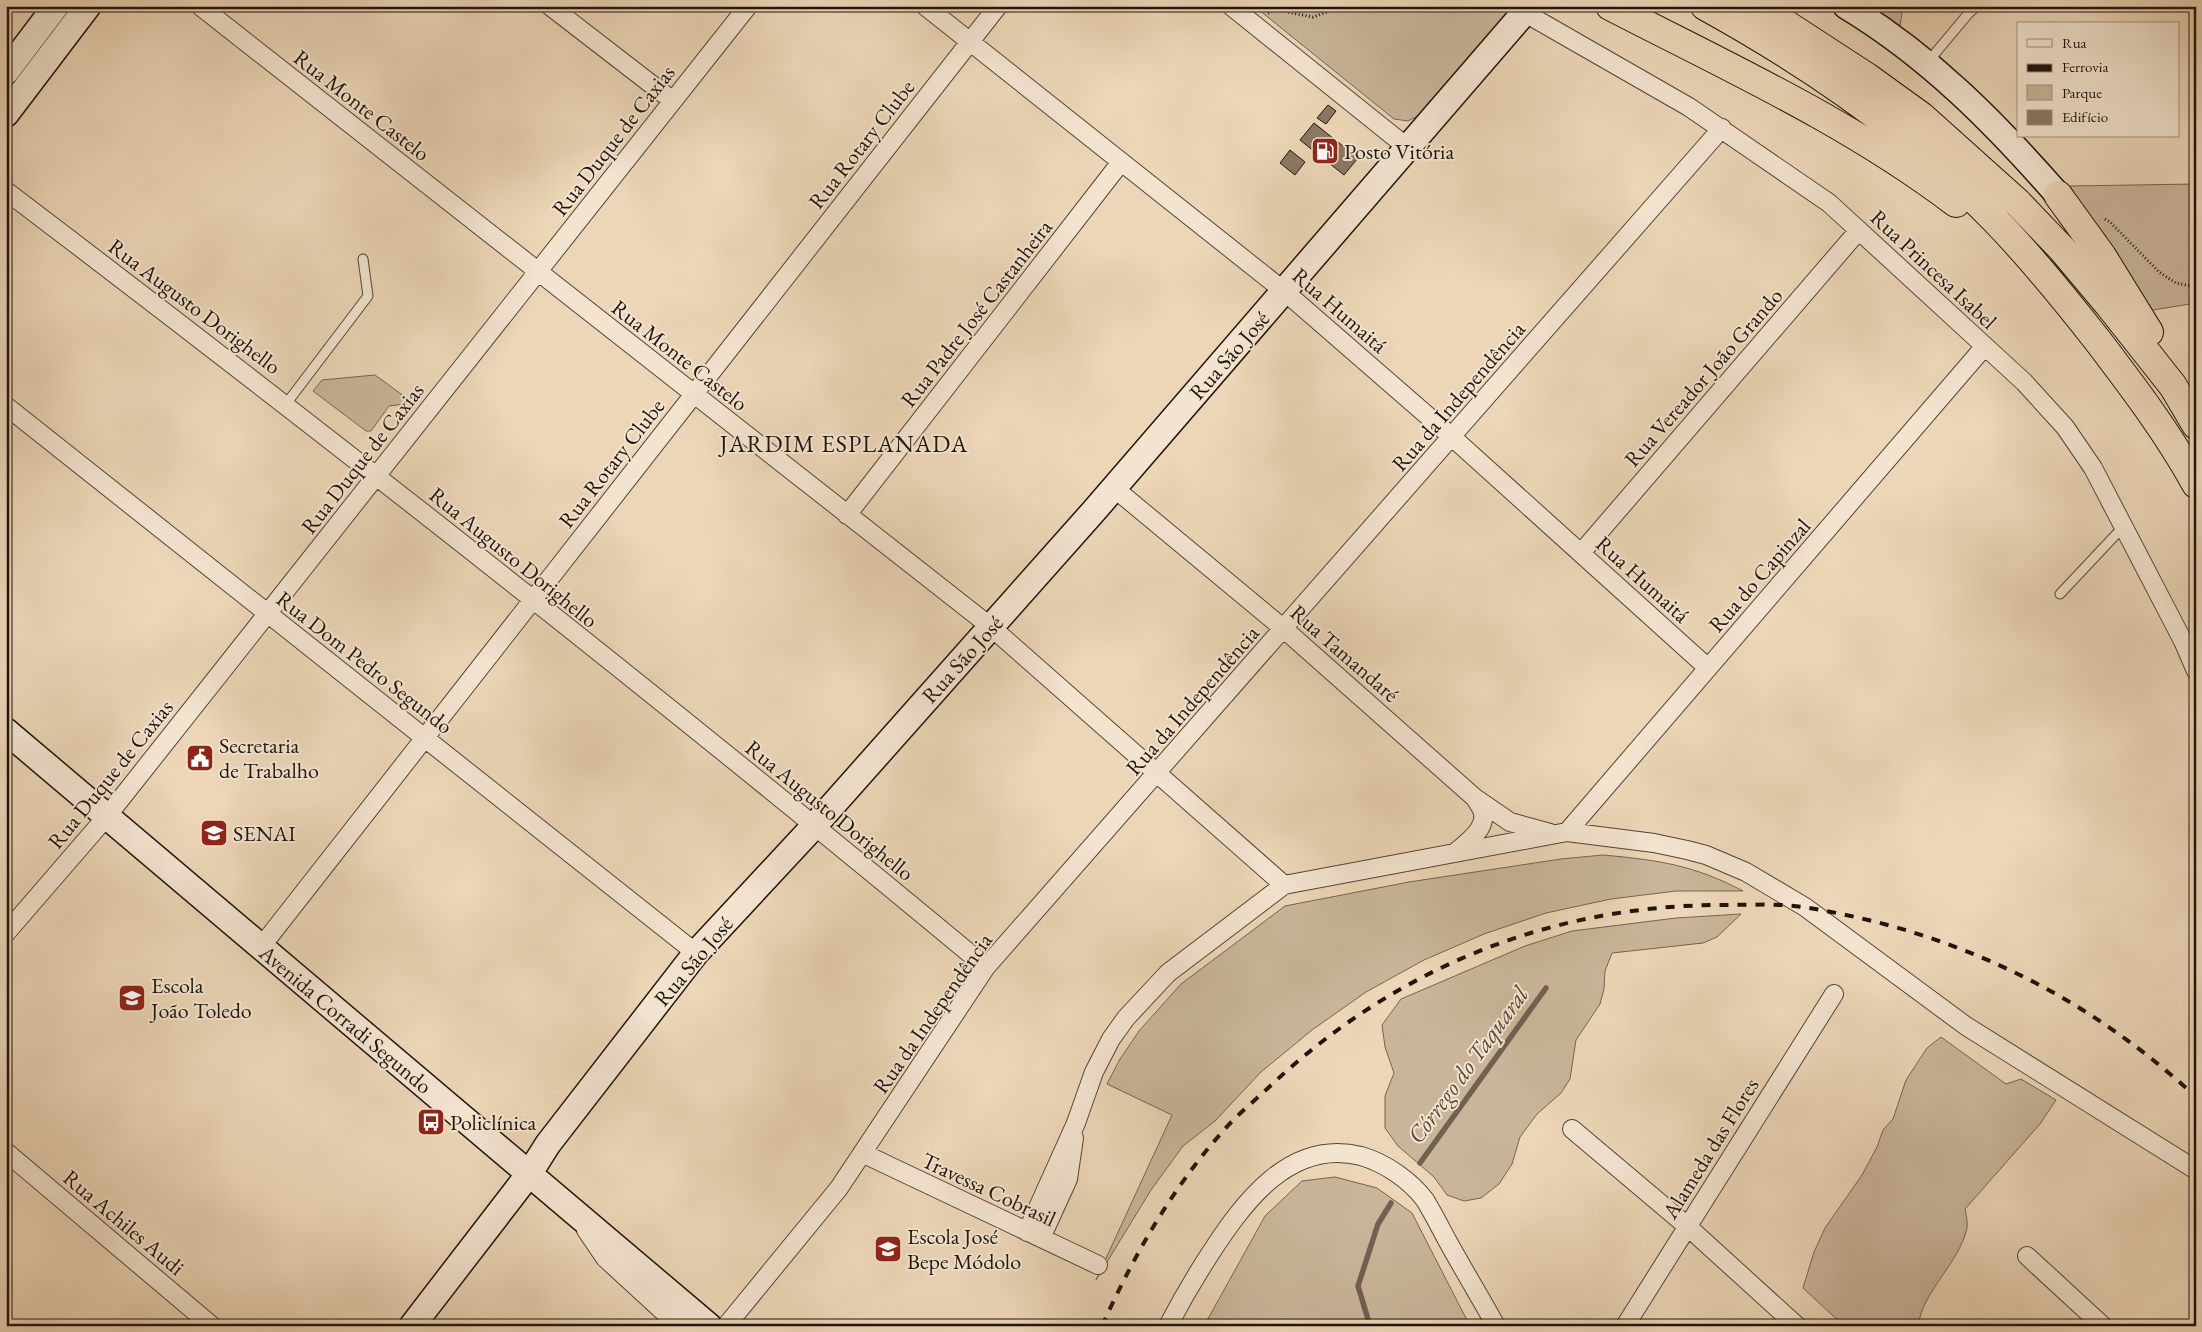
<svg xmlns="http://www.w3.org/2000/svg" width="2202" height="1332" font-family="'EB Garamond',serif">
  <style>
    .green { fill: #c9b59a; stroke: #746454 }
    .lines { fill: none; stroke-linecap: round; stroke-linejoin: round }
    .stream { stroke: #706150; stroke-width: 5.5 }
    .building { fill: #8a7965; stroke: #1f140d }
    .lane-casing { stroke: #524438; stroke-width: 11 }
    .street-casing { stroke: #524438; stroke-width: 20 }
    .secondary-casing { stroke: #1f140d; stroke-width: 28 }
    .highway-casing { stroke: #1f140d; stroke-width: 30 }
    .path { stroke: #1f140d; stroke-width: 3; stroke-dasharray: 1 2.5; stroke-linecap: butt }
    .lane { stroke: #f3e4d0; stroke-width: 9 }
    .street { stroke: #f3e4d0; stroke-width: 18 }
    .secondary { stroke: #f3e4d0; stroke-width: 25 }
    .highway { stroke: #ecd6b7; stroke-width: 28 }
    .rail { stroke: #1f140d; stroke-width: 4; stroke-dasharray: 9 9; stroke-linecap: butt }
    .labels { text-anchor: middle; stroke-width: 4; stroke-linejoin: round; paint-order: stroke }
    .street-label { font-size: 22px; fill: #1f140d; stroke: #f3e4d0 }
    .poi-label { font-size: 22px; fill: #1f140d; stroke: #f3e4d0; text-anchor: start }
    .neighbourhood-label { font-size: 24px; letter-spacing: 1px; fill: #1f140d; stroke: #f3e4d0 }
    .water-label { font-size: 24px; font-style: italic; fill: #55473a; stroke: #f3e4d0 }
  </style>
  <rect width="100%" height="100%" fill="#ecd6b7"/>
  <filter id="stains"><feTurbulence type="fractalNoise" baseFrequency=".004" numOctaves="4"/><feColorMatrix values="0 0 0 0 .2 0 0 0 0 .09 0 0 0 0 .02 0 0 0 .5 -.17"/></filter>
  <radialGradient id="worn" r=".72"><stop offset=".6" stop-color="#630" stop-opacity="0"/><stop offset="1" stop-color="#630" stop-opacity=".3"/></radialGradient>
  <path class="green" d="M1254,6H1510L1506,17L1420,115L1408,121L1394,119Z
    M1869,6H1903L1900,27L1873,9Z
    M2196,184V276L2191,286L2190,304L2147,311L2070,186Z
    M375,375L408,399L404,404L389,406L371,431H366L313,391L322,380Z
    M1603,855C1658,860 1694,865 1743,891H1676L1611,899L1546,913L1484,934L1424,960L1366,992L1312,1030L1261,1072L1215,1121L1183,1146L1151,1190L1096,1280L1172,1115L1107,1084L1120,1059L1139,1031L1181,984L1285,906L1409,882L1561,859Z
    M1741,914L1717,937L1703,943L1612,953L1605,971L1604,989L1600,1004L1576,1040L1570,1079L1561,1093L1537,1114L1520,1137L1512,1164L1499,1184L1481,1198L1464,1201L1447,1195L1434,1177L1398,1146L1385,1128V1096L1394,1073L1385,1047L1382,1025L1401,999L1525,946L1572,931L1676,918Z
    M1941,1037L2006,1084L2021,1079L2056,1100L2040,1124L1965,1209C1966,1215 1968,1222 1967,1228C1959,1264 1923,1290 1918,1326H1844L1803,1288L1814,1252L1825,1228L1862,1175L1877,1147L1883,1130L1893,1119L1906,1080L1927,1048Z
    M1335,1177L1377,1188L1412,1213L1470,1326H1204L1265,1216L1302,1181Z"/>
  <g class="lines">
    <path class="stream" d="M1420,1163L1546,988
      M1370,1326L1358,1286L1378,1224L1391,1203"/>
  </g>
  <path class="building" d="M1328,105L1336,111L1326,124L1317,118Z
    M1314,123L1358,158L1344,175L1300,140Z
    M1290,150L1305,162L1295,175L1280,163Z"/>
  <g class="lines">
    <g class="lane-casing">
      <path id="lane" d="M1927,63L1968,14L1977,6
        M286,404L368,296L363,259
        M2060,594L2123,527"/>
    </g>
    <g class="street-casing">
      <path id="street" d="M200,6L991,627L1284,885
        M550,6L673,101
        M925,6L1284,291L1452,437L1708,668
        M1231,6L1408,148
        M1525,13L1689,107L1829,203L2024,382L2065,427L2093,468L2183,641L2196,671
        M6,191C338,443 666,701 986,967
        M6,406L696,953
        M1114,488L1284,629L1475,798L1510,822L1550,833
        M847,515L1121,162
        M1581,553L1859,230
        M1567,832L1985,346
        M1456,852C1466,843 1486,830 1483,813C1482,808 1477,802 1475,798
        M6,933L108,815L748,6
        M261,947L998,6
        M1572,1129L1687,1226L1797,1326
        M6,1152L212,1326
        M862,1153L1098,1265
        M586,1230L605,1258L679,1326
        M1027,1232L1076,1123L1094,1072L1111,1039L1126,1018L1168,973L1284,885L1567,832L1654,843L1687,850L1706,855L1746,872L1805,907L1966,1026L2196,1170
        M1041,1238L1068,1179L1074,1138
        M2027,1256L2103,1326
        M726,1326L839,1188L986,967L1722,128
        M1168,1326C1181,1301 1195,1277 1210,1254C1243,1203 1290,1138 1361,1156C1385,1163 1410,1180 1425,1200C1433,1213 1440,1227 1447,1240C1463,1269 1480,1297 1496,1326
        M1625,1326L1834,994"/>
    </g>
    <g class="secondary-casing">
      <path id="secondary" d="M1846,6C1929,56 1995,123 2058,195
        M6,72L56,6
        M6,114L88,6
        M6,731L709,1326
        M412,1326L529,1174L548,1144L696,953L815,825L1093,512L1530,6"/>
    </g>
    <g class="highway-casing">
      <path id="highway" d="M1610,6C1728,67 1849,122 1956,203
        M1705,6C1810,64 1912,133 1995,220C2032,258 2065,299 2098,341C2133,387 2168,433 2196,484
        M1758,6L1867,77L1921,116L2018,203L2062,249L2109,305L2173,386L2196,425
        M2058,195L2102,256L2149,332"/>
    </g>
    <path class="path" d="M1268,13L1277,10L1313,17L1344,6
      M2105,219L2110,222L2159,272L2176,283L2196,287"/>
    <use href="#lane" class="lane"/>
    <use href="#street" class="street"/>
    <use href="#secondary" class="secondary"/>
    <use href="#highway" class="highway"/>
    <path class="rail" d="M1102,1326C1134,1255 1172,1188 1224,1130C1237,1115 1253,1102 1267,1089C1393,969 1549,905 1723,905C1751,905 1781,903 1809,908C1956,932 2086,995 2196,1097"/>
  </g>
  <defs>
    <g id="fuel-square" transform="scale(1.4375)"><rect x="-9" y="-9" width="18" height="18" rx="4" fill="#8f2418" stroke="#f3e4d0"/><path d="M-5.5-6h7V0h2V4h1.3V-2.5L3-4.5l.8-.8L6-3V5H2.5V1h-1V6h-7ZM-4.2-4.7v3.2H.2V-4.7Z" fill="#fff"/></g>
    <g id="civic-square" transform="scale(1.4375)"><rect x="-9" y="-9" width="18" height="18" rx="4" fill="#8f2418" stroke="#f3e4d0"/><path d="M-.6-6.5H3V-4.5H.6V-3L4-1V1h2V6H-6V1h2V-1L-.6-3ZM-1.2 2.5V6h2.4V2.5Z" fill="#fff"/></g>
    <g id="university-square" transform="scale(1.4375)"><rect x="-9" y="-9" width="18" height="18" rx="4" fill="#8f2418" stroke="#f3e4d0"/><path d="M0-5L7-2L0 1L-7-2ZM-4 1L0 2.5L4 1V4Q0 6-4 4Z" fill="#fff"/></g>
    <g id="school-square" transform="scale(1.4375)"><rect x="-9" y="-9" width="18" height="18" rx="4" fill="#8f2418" stroke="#f3e4d0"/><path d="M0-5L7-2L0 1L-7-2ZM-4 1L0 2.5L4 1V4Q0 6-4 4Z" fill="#fff"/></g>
    <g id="bus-square" transform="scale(1.4375)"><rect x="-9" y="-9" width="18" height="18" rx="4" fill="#8f2418" stroke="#f3e4d0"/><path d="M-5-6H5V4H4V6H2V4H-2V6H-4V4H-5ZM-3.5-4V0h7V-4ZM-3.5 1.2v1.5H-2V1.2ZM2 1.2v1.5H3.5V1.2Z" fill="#fff"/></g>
  </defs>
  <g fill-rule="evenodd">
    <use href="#fuel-square" x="1325" y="151"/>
    <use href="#civic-square" x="200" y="758"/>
    <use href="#university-square" x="214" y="833"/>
    <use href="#school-square" x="132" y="998"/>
    <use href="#bus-square" x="431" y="1122"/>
    <use href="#school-square" x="888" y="1249"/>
  </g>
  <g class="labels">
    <g class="street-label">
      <text transform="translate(362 105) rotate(38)" y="8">Rua Monte Castelo</text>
      <text transform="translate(613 140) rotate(-52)" y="8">Rua Duque de Caxias</text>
      <text transform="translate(861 144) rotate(-52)" y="8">Rua Rotary Clube</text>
      <text transform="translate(1934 269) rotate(43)" y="8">Rua Princesa Isabel</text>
      <text transform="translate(195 306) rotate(37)" y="8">Rua Augusto Dorighello</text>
      <text transform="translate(1340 310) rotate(41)" y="8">Rua Humaitá</text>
      <text transform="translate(976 313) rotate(-52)" y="8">Rua Padre José Castanheira</text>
      <text transform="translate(680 355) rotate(38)" y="8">Rua Monte Castelo</text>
      <text transform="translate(1229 355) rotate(-49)" y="8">Rua São José</text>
      <text transform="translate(1703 377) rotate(-49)" y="8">Rua Vereador João Grando</text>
      <text transform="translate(1458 396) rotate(-49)" y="8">Rua da Independência</text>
      <text transform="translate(362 458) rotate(-52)" y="8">Rua Duque de Caxias</text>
      <text transform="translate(611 463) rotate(-52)" y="8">Rua Rotary Clube</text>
      <text transform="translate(514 557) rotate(39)" y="8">Rua Augusto Dorighello</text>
      <text transform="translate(1759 575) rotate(-49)" y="8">Rua do Capinzal</text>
      <text transform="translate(1643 579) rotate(42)" y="8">Rua Humaitá</text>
      <text transform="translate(1345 653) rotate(41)" y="8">Rua Tamandaré</text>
      <text transform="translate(962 659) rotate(-48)" y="8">Rua São José</text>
      <text transform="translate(365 662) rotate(38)" y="8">Rua Dom Pedro Segundo</text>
      <text transform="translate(1192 700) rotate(-49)" y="8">Rua da Independência</text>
      <text transform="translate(110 774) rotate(-51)" y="8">Rua Duque de Caxias</text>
      <text transform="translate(830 810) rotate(39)" y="8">Rua Augusto Dorighello</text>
      <text transform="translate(693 961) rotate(-50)" y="8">Rua São José</text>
      <text transform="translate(932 1013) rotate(-55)" y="8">Rua da Independência</text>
      <text transform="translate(346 1019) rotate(40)" y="8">Avenida Corradi Segundo</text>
      <text transform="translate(1710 1148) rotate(-58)" y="8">Alameda das Flores</text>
      <text transform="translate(989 1189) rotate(25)" y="8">Travessa Cobrasil</text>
      <text transform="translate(124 1222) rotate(40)" y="8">Rua Achiles Audi</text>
    </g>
    <g class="poi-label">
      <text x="1344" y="159">Posto Vitória</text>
      <text x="219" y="753">Secretaria<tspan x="219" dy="25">de Trabalho</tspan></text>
      <text x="233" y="841">SENAI</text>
      <text x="151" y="993">Escola<tspan x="151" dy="25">João Toledo</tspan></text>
      <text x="450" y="1130">Policlínica</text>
      <text x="907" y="1244">Escola José<tspan x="907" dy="25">Bepe Módolo</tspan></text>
    </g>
    <g class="neighbourhood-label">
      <text x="844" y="452">JARDIM ESPLANADA</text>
    </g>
    <g class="water-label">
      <text transform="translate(1468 1065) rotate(-54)" y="8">Córrego do Taquaral</text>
    </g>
  </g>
  <rect width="2202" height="1332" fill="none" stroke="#ecd6b7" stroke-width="25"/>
  <rect x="8" y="8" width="2187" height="1317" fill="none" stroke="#1f140d" stroke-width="2.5"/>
  <rect x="12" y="12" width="2177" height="1307" fill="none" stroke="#1f140d"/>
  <rect x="2017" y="22" width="162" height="115" fill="#f3e4d0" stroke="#9e9182"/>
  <rect x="2027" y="39" width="25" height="8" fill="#f3e4d0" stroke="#9e9182"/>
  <text x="2062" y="48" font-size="15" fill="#1f140d">Rua</text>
  <rect x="2027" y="64" width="25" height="8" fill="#1f140d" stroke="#9e9182"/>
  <text x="2062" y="72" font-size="15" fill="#1f140d">Ferrovia</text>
  <rect x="2027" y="85" width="25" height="15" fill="#c9b59a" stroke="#9e9182"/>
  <text x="2062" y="98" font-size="15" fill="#1f140d">Parque</text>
  <rect x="2027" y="110" width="25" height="15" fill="#8a7965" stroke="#9e9182"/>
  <text x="2062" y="122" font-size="15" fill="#1f140d">Edifício</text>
  <rect width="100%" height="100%" filter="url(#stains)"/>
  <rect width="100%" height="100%" fill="url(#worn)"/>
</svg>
